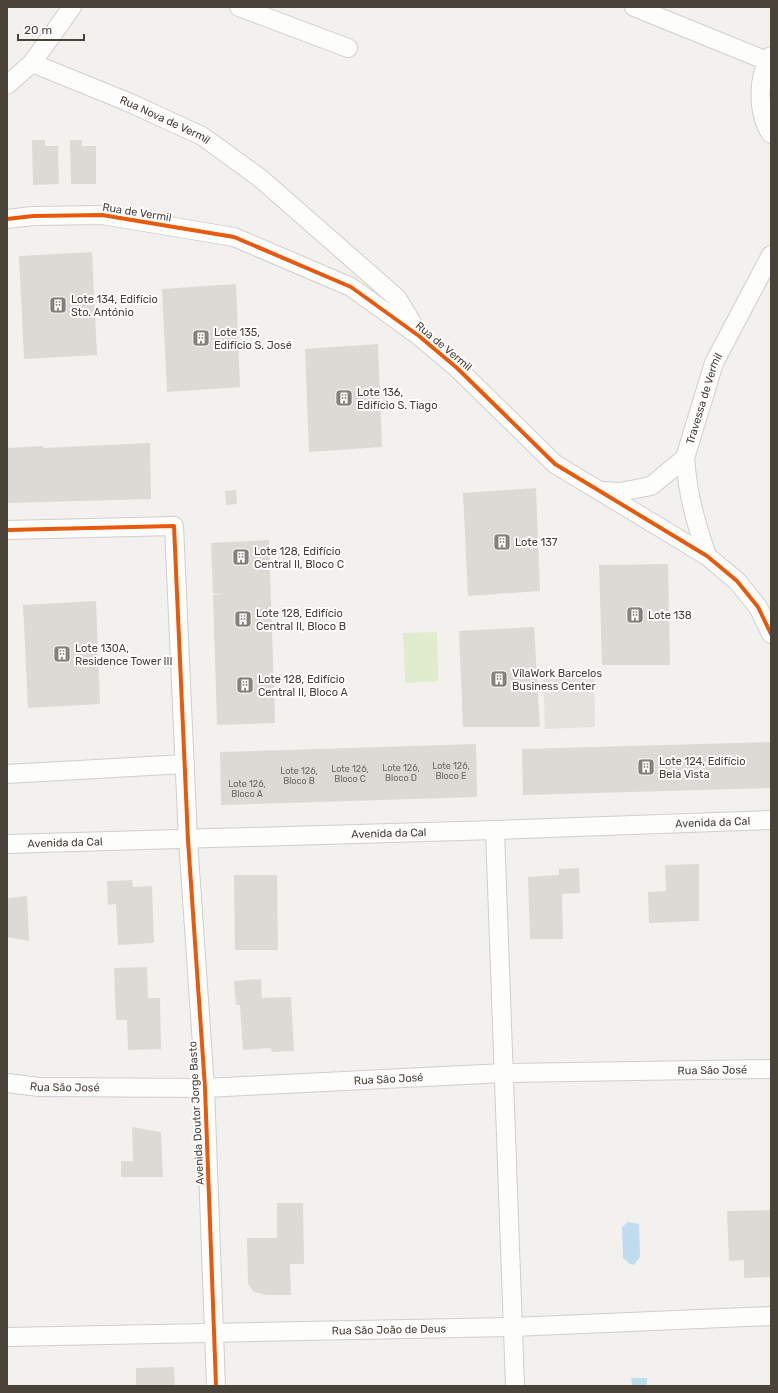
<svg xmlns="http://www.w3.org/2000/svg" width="778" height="1393" font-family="Rubik,sans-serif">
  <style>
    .green { fill: #e1ecce }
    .parking { fill: #e5e2de }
    .water { fill: #c0ddee }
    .building { fill: #dcdad5 }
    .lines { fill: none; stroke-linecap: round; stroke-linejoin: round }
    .minor-casing { stroke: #d1ceca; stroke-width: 20 }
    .minor { stroke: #fdfdfc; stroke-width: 18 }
    .cycleway-casing { stroke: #fff; stroke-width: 6 }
    .cycleway { stroke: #e8590c; stroke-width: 4 }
    .labels { text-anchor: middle; stroke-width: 4; stroke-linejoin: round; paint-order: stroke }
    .number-label { font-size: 9px; fill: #6e6961 }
    .street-label { font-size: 11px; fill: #494239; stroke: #fff }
    .poi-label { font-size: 11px; fill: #494239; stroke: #fff; text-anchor: start }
  </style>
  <rect width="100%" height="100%" fill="#f3f1ed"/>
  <path class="green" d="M437,632L438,681L405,683L403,633Z"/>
  <path class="parking" d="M594,673L595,727L545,729L543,675Z"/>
  <path class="water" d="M628,1222L639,1224L640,1257L634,1265L630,1264L623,1258L622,1227Z
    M631,1378H647V1386H632Z"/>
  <path class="building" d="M32,140H45V146H58L59,184L33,185Z
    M70,140H82V146H96V184H71Z
    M92,252L97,355L24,359L19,256Z
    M236,284L240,387L167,392L162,289Z
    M378,344L382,447L309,452L305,349Z
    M150,443L151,499L7,503V448L43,446V448Z
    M536,488L540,591L468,596L463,493Z
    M236,490L237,504L226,505L225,491Z
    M269,540L275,723L217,725L213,595L224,594H213L211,543Z
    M668,564L670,665H602L599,565Z
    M96,601L100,704L28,708L23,605Z
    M534,627L540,727H463L459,631Z
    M770,742L771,788L523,795L522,749Z
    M476,744L477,797L221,805L220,752Z
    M699,864V921L649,923L648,892L666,891L665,865Z
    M579,868L580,893L562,894L563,939H530L528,877L559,875V869Z
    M234,875H277L278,950H235Z
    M132,880L133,887L152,886L154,943L118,945L116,904L108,905L107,881Z
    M27,896L29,941L7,937V898Z
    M147,967L148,998H160L161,1049L128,1050L127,1020H116L114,968Z
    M261,979L262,998L291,997L294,1051L272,1052L271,1048L243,1050L240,1005H236L234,981Z
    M132,1127L161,1132L163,1177H121V1161H133Z
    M277,1203H303L304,1264H290L291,1295H266L254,1292L248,1284L247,1238H277Z
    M771,1210V1277L744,1278V1260L729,1261L727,1211Z
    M174,1367L175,1386H136V1368Z"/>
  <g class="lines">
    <g class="minor-casing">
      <g id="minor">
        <path d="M239,7L348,48"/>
        <path d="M634,7L767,61"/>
        <path d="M771,56C757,77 757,113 771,134"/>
        <path d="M32,63L72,7"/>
        <path id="s1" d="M7,85L32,63L128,102L202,136L260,178L397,298L417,331"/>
        <path d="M7,219L33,216L102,215L234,237L351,287L419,336L457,368L555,464L707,556L737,581L758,607L771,634"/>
        <path d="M685,458C688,496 695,520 707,556"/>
        <path id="s2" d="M600,491L620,492L651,486L685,458L714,363L771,255"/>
        <path d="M7,530L174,526L188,840L205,1088L216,1386"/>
        <path d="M7,774L185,764"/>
        <path d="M495,830L515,1386"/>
        <path id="s3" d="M7,844L495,830L771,820"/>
        <path id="s4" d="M7,1083L39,1087L205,1088L504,1073L771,1069"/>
        <path id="s5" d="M7,1337L513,1327L771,1316"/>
      </g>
    </g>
    <use href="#minor" class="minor"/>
    <g class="cycleway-casing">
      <path id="cycleway" d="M7,219L33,216L102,215L234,237L351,287L419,336L457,368L555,464L707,556L737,581L758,607L771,634
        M7,530L174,526L188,840L205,1088L216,1386"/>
    </g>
    <use href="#cycleway" class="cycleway"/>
  </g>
  <defs>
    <g id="building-square" transform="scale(0.9)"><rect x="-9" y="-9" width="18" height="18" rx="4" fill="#847f78" stroke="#fff"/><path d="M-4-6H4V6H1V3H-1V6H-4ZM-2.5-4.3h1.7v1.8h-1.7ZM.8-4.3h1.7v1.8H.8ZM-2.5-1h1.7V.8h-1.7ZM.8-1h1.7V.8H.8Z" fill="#fff"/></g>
  </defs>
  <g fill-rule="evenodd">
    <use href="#building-square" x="58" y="305"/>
    <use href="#building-square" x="201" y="338"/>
    <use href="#building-square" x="344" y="398"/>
    <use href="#building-square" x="502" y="542"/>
    <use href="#building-square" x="241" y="557"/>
    <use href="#building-square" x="635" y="615"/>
    <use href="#building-square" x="243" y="619"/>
    <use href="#building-square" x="62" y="654"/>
    <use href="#building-square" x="499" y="679"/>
    <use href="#building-square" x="245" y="685"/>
    <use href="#building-square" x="646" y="767"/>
  </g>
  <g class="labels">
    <g class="number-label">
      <text x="451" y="769">Lote 126,<tspan x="451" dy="10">Bloco E</tspan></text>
      <text x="401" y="771">Lote 126,<tspan x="401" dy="10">Bloco D</tspan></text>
      <text x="350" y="772">Lote 126,<tspan x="350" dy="10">Bloco C</tspan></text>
      <text x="299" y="774">Lote 126,<tspan x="299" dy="10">Bloco B</tspan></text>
      <text x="247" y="787">Lote 126,<tspan x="247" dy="10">Bloco A</tspan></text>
    </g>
    <g class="street-label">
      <text dy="4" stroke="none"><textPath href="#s1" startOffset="178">Rua Nova de Vermil</textPath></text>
      <text transform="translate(137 212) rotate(9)" y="4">Rua de Vermil</text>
      <text transform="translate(444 346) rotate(40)" y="4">Rua de Vermil</text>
      <text dy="4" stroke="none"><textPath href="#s2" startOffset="158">Travessa de Vermil</textPath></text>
      <text dy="4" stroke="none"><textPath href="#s3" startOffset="706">Avenida da Cal</textPath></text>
      <text dy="4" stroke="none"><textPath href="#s3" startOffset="382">Avenida da Cal</textPath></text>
      <text dy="4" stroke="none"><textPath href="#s3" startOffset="58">Avenida da Cal</textPath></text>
      <text dy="4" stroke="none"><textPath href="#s4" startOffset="706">Rua São José</textPath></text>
      <text dy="4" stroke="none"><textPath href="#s4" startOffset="382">Rua São José</textPath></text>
      <text dy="4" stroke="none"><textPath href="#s4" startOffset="58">Rua São José</textPath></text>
      <text transform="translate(196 1113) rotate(-93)" y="4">Avenida Doutor Jorge Basto</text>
      <text dy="4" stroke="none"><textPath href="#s5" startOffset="382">Rua São João de Deus</textPath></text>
    </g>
    <g class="poi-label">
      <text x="71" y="303">Lote 134, Edifício<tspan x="71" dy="13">Sto. António</tspan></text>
      <text x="214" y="336">Lote 135,<tspan x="214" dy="13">Edifício S. José</tspan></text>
      <text x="357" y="396">Lote 136,<tspan x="357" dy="13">Edifício S. Tiago</tspan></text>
      <text x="515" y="546">Lote 137</text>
      <text x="254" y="555">Lote 128, Edifício<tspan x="254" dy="13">Central II, Bloco C</tspan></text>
      <text x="256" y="617">Lote 128, Edifício<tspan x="256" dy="13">Central II, Bloco B</tspan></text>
      <text x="648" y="619">Lote 138</text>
      <text x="75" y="652">Lote 130A,<tspan x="75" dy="13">Residence Tower III</tspan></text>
      <text x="512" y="677">VilaWork Barcelos<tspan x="512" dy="13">Business Center</tspan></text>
      <text x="258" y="683">Lote 128, Edifício<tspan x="258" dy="13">Central II, Bloco A</tspan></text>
      <text x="659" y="765">Lote 124, Edifício<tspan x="659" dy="13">Bela Vista</tspan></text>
    </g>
  </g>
  <rect width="778" height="1393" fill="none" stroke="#494239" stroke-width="16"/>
  <path d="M18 34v6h66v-6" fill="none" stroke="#494239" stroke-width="2"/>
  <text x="24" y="34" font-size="12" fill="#494239" stroke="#ffffff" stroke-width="3" paint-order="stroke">20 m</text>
</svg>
